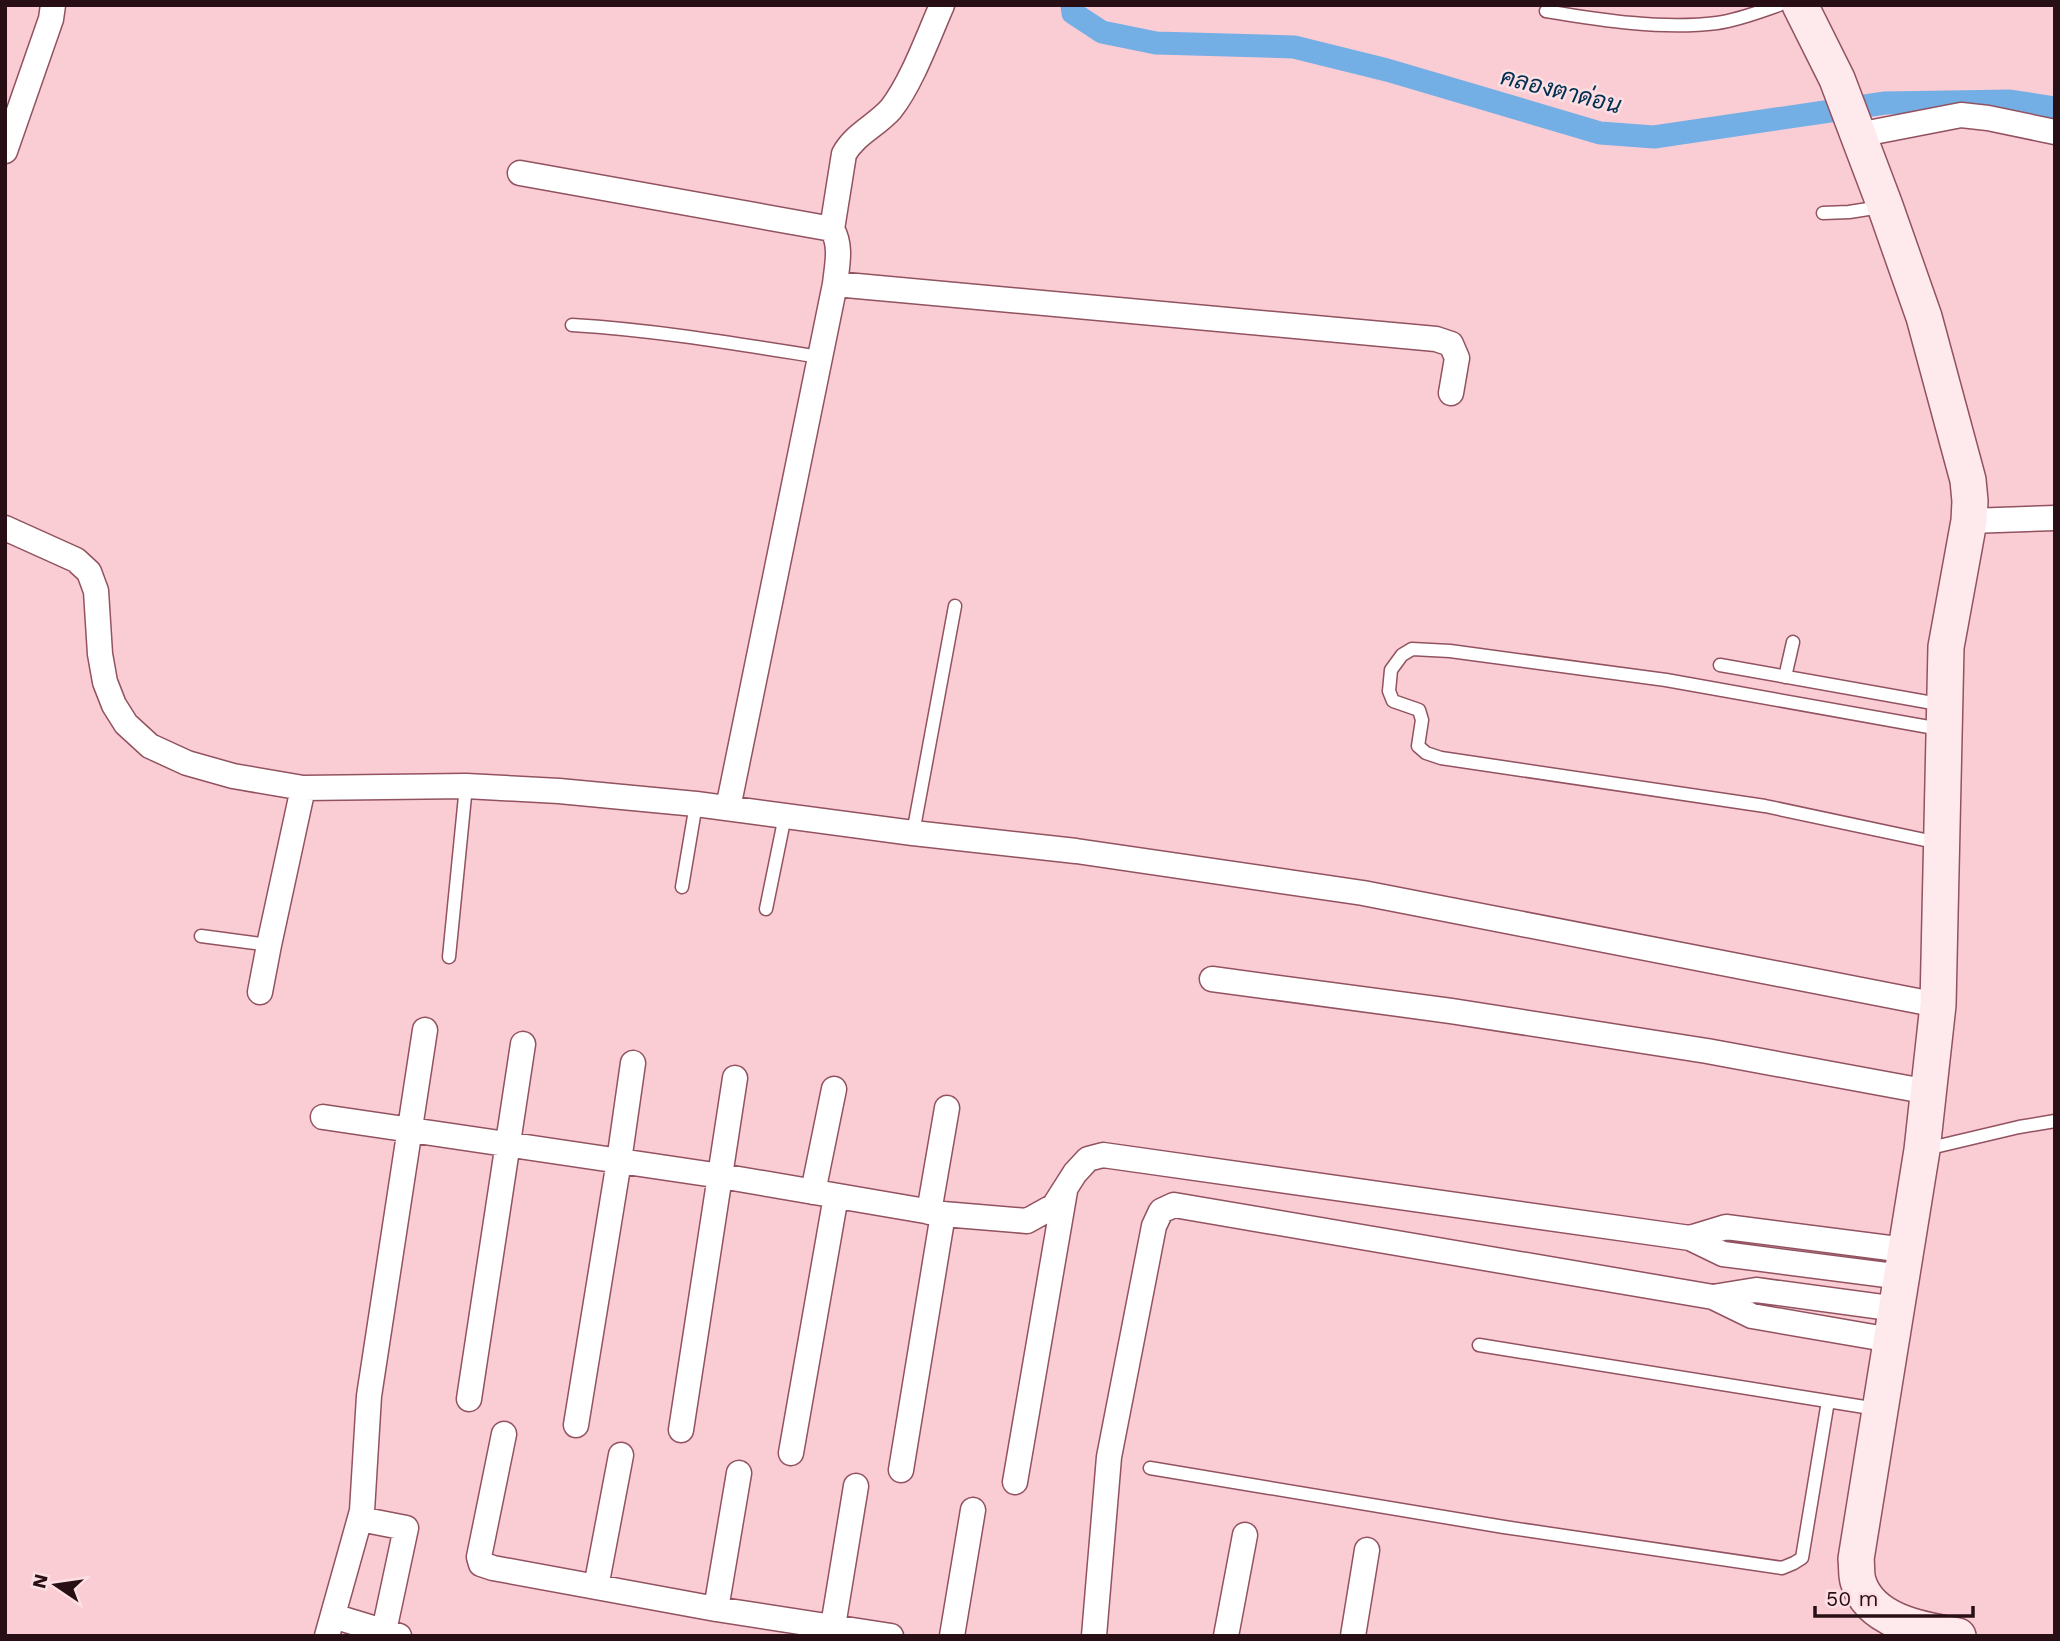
<svg xmlns="http://www.w3.org/2000/svg" width="2060" height="1641" font-family="'Work Sans',Sarabun,sans-serif">
  <style>
    .lines { fill: none; stroke-linecap: round; stroke-linejoin: round }
    .canal { stroke: #73aee5; stroke-width: 23 }
    .lane-casing { stroke: #925260; stroke-width: 15 }
    .street-casing { stroke: #925260; stroke-width: 27 }
    .secondary-casing { stroke: #925260; stroke-width: 38 }
    .lane { stroke: #fff; stroke-width: 12 }
    .street { stroke: #fff; stroke-width: 24 }
    .secondary { stroke: #feeaed; stroke-width: 35 }
    .labels { text-anchor: middle; stroke-width: 5; stroke-linejoin: round; paint-order: stroke }
    .water-label { font-size: 24px; font-style: italic; fill: #002f52; stroke: #fddfe3 }
  </style>
  <rect width="100%" height="100%" fill="#facdd4"/>
  <g class="lines">
    <path class="canal" d="M1072,5L1073,13L1102,32L1156,43L1294,47L1387,70L1600,133L1654,137L1885,103L2010,101L2055,108"/>
    <g class="lane-casing">
      <path id="lane" d="M1546,11C1601,20 1661,30 1717,23C1739,20 1759,12 1779,5
        M1823,213L1849,212L1881,207
        M572,325C656,330 738,344 820,357
        M1720,665L1944,705
        M1785,677L1793,642
        M913,833L955,606
        M1939,843L1765,806L1441,758L1426,753L1418,746L1422,720L1419,710L1393,701L1389,691L1391,670L1402,655L1412,649L1450,651L1666,680L1940,729
        M682,887L696,804
        M766,909L785,816
        M201,936L269,945
        M449,957L466,786
        M1926,1149L2019,1127L2055,1121
        M1479,1345L1877,1409
        M1150,1468L1504,1527L1782,1568L1794,1563L1802,1558L1828,1401"/>
    </g>
    <g class="street-casing">
      <path id="street" d="M1858,135L1961,115L1988,118L2055,132
        M5,151L51,19L53,5
        M520,173L832,229
        M835,284L1436,339L1451,344L1457,358L1451,393
        M1969,521L2055,518
        M5,528L76,560L89,572L96,591L100,654L105,682L114,705L126,724L150,746L187,763L233,776L303,788L466,786L559,791L696,804L913,833L1076,851L1363,893L1938,1005
        M728,808L835,284C837,265 842,246 832,229L844,154C855,134 876,126 891,109C912,82 928,37 942,5
        M1212,979L1451,1011L1707,1051L1929,1092
        M260,992L269,945L303,788
        M323,1117L721,1176L943,1214L1027,1221L1054,1206L1075,1173L1088,1159L1103,1155L1690,1238
        M813,1192L834,1089
        M929,1212L947,1108
        M1902,1277L1723,1254L1690,1238L1726,1227L1905,1250
        M1891,1340L1752,1316L1713,1297L1756,1290L1897,1309
        M469,1399L523,1044
        M576,1425L619,1161L633,1063
        M681,1430L735,1078
        M504,1434L479,1557L481,1564L493,1568L716,1609L891,1636
        M791,1453L836,1196
        M901,1470L943,1214
        M1015,1482L1065,1191
        M360,1519L406,1528L384,1631
        M596,1587L621,1455
        M716,1609L739,1473
        M333,1616L399,1636
        M833,1626L856,1486
        M327,1636L362,1511L369,1396L425,1030
        M952,1636L973,1510
        M1094,1636L1109,1457L1154,1226L1161,1211L1174,1205L1713,1297
        M1226,1636L1245,1535
        M1353,1636L1367,1550"/>
    </g>
    <g class="secondary-casing">
      <path id="secondary" d="M1800,5L1837,79L1885,206L1924,317L1968,480L1970,501L1969,521L1946,647L1938,1005L1922,1150L1856,1559C1857,1566 1856,1574 1858,1581C1870,1622 1923,1630 1958,1636"/>
    </g>
    <use href="#lane" class="lane"/>
    <use href="#street" class="street"/>
    <use href="#secondary" class="secondary"/>
  </g>
  <g class="labels">
    <g class="water-label">
      <text transform="translate(1561 91) rotate(14)" y="8">คลองตาด่อน</text>
    </g>
  </g>
  <rect width="2060" height="1641" fill="none" stroke="#280f15" stroke-width="14"/>
  <g transform="translate(56 1585) rotate(283)" stroke="#fddfe3" stroke-width="5" paint-order="stroke">
  <path d="M0-5L12 26L0 18L-12 26Z" fill="#280f15"/>
  <text y="-10" font-size="19" font-weight="bold" text-anchor="middle" fill="#280f15">N</text>
  </g>
  <path d="M1815 1606v10h158v-10" fill="none" stroke="#280f15" stroke-width="3.5"/>
  <text x="1826" y="1606" font-size="21" fill="#280f15" stroke="#fddfe3" stroke-width="5" paint-order="stroke">50 m</text>
</svg>
